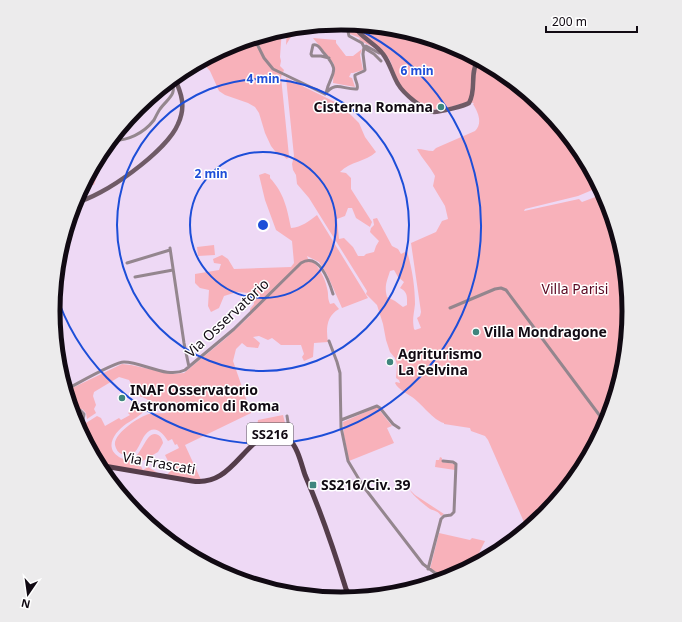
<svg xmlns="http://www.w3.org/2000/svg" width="682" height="622" font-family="'Noto Sans',sans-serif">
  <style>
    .green { fill: #f8b1ba; fill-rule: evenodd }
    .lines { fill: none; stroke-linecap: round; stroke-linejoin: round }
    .street { stroke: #94868e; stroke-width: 3 }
    .secondary { stroke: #6f5b66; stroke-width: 4.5 }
    .primary { stroke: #543d4a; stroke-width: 5 }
    .ring { fill: none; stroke: #1d4ed8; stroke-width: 2 }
    .poi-dot { fill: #3f857d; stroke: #fff; stroke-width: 1.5 }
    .labels { text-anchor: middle; stroke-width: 3; stroke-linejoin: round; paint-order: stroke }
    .shield { fill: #fff; stroke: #58545a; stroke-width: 1 }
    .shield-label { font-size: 13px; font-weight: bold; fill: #110a13 }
    .poi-label { font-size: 14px; font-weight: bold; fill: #110a13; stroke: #fff; text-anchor: start }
    .park-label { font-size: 14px; fill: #5a0721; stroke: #fff }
    .street-label { font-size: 14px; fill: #110a13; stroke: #fff }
    .rim { fill: none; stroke: #110a13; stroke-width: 5 }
    .centre { fill: #1d4ed8; stroke: #fff; stroke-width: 2 }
    .ring-label { font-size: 12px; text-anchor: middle; font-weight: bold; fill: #1d4ed8; stroke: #fff; stroke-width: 3; stroke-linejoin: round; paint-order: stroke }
  </style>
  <rect width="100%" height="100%" fill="#eed9f5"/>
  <path class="green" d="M347,24L397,29L451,45L501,72L545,108L581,151L607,201L624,255L629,311L623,367L607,421L580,471L544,515L527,529L488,440L485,436L471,431L470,428L444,424V423C434,421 421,403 412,397C406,393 398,389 395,383L396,382L400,383L399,380L396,378L397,365L395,358L390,352L386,340L383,324L377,305L366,294L367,291L309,198L297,184L296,175L293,170L292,164L294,156L286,78L337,103L348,112L359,123L365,137L376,152C366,162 350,161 340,172L346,173L351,178V189L372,222L370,227L356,218L352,208H348L345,216L337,219L339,239L344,238L353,247L358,256H364L366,254L374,252L376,246L379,241L370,232L371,228L374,225L373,219L377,218L392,246L398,249L401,254L407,251C412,268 415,287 415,304C414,314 412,319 414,329L415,330L421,328L417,318L420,316L421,312L411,243L436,232L442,221L448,219L445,206L433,186L435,176C430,166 422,159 417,149C423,149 427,151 433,151L436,148L475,131C483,123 478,112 473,104L474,103C460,101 447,111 435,109C424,108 404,92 398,83C394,75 393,64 388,57C380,49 368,45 359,40L360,38L350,34ZM597,188L598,196L582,202L579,199L524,211L525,209L578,196ZM394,270L398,277L404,282L400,288C408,292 407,297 407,305L403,307L395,301L387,297C384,286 387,281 390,271Z
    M298,27L295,30L286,45L287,28Z
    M282,29L280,57L281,61L280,66L284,70L281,77L289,156L287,159L281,154L278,155L271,146L265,133L259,113L255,107L248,103L225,95L219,91L210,71L201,61L231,45Z
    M313,38L336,40V43L346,56H353L362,49L360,55L363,70L353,73H351L349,77L352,78L355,87L333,83L334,64Z
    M97,160L100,167L94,185L85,182Z
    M265,173L270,175V178C284,193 287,208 291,228C302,227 309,221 317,215L368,298L342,308L327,274L319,262L307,256L309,261L314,262C320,270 325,278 327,288C329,295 327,297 330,304L334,303L339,309C326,316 326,330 328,342L314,343L313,357L304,361L302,357L304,354L301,345H281L272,338L268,340L259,336L253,337L260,343L258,348L247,347L242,343L236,349L233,361L251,413L185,445L202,482L167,475L172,469L165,455L179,448L177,444L175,445L172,439L168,441C163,433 154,423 145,435C139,443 136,461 122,454C118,453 116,449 115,445C113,434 140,416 149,414C157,412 164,415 170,411L169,409C156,411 151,398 138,396L129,380L119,377L94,392L93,396L96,405L94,409L96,413L87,419L86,413L82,409L71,408L66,391L122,364L131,365L172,374L184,373L225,339L250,316V309L254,304L253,298L249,293L237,292L224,296L219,308L211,312L208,306L209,290L200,288L195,283V274L219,270L221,264L214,263L213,259L222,255L228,259L234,269L291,267L294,263L292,241L276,230L265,200L259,175Z
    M214,245L215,255L198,256L197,247Z
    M142,405L146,406V410C140,415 133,420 126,424C116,431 103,447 119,457C136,467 141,447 148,438C154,430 162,435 163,443L158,452L139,463L143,470L148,467L158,473L97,463L78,428L97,416L101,418L105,426L119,418L121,420L130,415L128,413Z
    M377,407L392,426L387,428L394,443L349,461L344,436L343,422Z
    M283,415L287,431C279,429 271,428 264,432C259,434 257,437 252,437L251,436L257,427L258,420Z
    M440,457L442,458V462L455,464V470L435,467L436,460H439Z
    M410,490L415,495L444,514L441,516C438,511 435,511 430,509C426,506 412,495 410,490Z
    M439,533L470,540L472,538L485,541L473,565L452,577L434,572L430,569Z"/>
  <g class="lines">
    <path class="street" d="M346,23L349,36L362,43L364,47
      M254,38L264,58L273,69L325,94
      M364,48L374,54L381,61
      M326,93C331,71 342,73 323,52C320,48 318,44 313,45L311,54L312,56H321L329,58
      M325,94C336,80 343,90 357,89C359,84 354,80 355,75L364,71L365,70L363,54L364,47L366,46L379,53H382
      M110,140C127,142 144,133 154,120C156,116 158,112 160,109C168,98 178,95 171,80
      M170,248L184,343L189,367
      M127,263L170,250
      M135,277L173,270
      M450,308L495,289L501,288L506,290L606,424
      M329,341L337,362L340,373L341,427L348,461L363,486L423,564L435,573L449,578
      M65,390C77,384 114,362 124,362C143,362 167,379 185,370L234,329L301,263C319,252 329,281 333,294
      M71,409L80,410L84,414L83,421L77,426
      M287,416L291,441
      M341,420L377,406L380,408L393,424L399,428
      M428,569L441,519L444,516L451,515L454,512L456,464L453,462L443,461"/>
    <path class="secondary" d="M353,24C359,37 375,43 383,54C390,63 392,74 398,84C403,93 424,111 434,112C440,112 464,106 469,103C477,89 469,75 478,59
      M74,203C102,198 167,151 178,124C186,107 182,94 174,77"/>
    <path class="primary" d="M98,465L192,481C224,486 236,458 258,440C266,433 280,432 289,439C298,448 301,463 305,475C321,512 334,550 346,589L351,598"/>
  </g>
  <g class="ring">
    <circle cx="263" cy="225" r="73"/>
    <circle cx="263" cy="225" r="146"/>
    <path d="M346 24A218 218 0 1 1 55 291"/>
  </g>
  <g class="poi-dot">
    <circle cx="441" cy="107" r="4"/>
    <circle cx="476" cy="332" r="4"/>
    <circle cx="390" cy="362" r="4"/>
    <circle cx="122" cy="398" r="4"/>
    <rect x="309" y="481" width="8" height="8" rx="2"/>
  </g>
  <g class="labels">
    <rect class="shield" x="247" y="423" width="46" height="22" rx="3"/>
    <g class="shield-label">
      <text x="270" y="439">SS216</text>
    </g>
    <g class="poi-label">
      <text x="433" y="112" text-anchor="end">Cisterna Romana</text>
      <text x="484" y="337">Villa Mondragone</text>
      <text x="398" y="359">Agriturismo<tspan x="398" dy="16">La Selvina</tspan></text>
      <text x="130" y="395">INAF Osservatorio<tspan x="130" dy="16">Astronomico di Roma</tspan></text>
      <text x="321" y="490">SS216/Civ. 39</text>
    </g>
    <g class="park-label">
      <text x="575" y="294">Villa Parisi</text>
    </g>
    <g class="street-label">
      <text transform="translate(227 318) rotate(-43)" y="5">Via Osservatorio</text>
      <text transform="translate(159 463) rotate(10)" y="5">Via Frascati</text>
    </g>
  </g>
  <path d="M0 0H682V622H0ZM60 311a281 281 0 1 1 562 0a281 281 0 1 1-562 0Z" fill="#ecebec" fill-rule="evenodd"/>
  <path class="rim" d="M60 311a281 281 0 1 1 562 0a281 281 0 1 1-562 0Z"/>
  <circle cx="263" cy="225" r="6" class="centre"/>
  <g class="ring-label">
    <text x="417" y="75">6 min</text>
    <text x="263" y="83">4 min</text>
    <text x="211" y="178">2 min</text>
  </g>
  <g transform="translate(28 594) rotate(193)" stroke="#ffffff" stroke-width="3" paint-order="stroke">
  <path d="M0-3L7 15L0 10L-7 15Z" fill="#110a13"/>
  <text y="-6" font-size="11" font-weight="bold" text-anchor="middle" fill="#110a13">N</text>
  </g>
  <path d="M546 26v6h91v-6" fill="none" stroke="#110a13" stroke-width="2"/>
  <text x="552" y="26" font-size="12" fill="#110a13" stroke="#ffffff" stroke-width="3" paint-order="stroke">200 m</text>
</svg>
